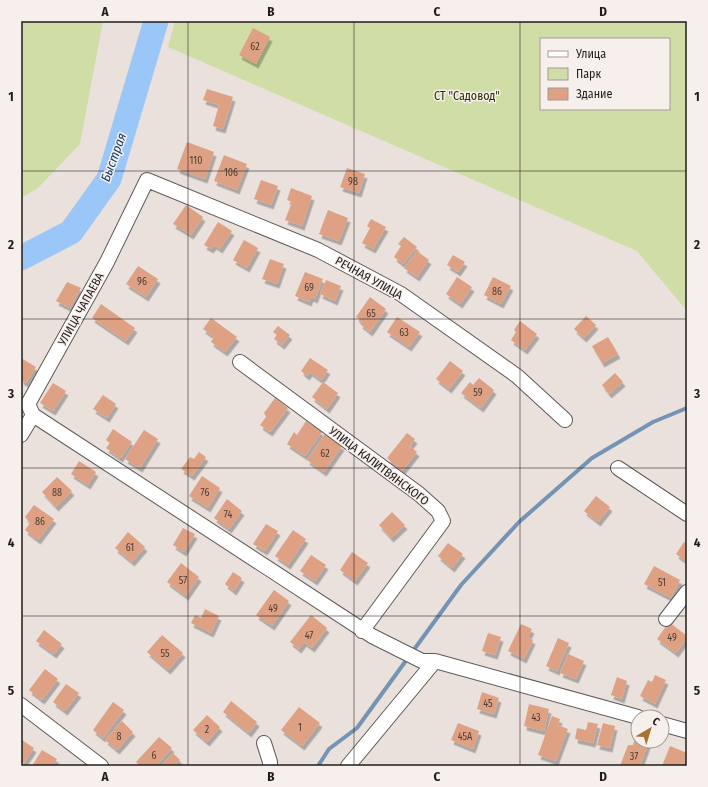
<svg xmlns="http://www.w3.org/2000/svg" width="708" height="787" font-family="'Fira Sans Condensed',sans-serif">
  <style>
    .green { fill: #d0dda6; fill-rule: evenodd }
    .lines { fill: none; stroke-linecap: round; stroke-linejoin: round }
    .stream { stroke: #7594b5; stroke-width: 4 }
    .river { stroke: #9ac7f7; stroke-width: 25 }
    .building { fill: #dea183; filter: url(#shadow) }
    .street-casing { stroke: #605956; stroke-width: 16 }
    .street { stroke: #fff; stroke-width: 14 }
    .grid { fill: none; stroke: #1f1c1a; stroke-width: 1; stroke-opacity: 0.55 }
    .labels { text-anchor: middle; stroke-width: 3; stroke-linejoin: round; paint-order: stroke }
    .number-label { font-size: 10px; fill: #4f3d34 }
    .park-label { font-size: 12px; fill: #272e00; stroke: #f7efeb }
    .street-label { font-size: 12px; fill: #1f1c1a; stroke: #f7efeb }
    .water-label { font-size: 13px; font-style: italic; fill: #0b3c67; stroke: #f7efeb }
    .neatline { fill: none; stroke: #1f1c1a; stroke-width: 1.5 }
    .grid-label { font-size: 13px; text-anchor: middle; font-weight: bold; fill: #1f1c1a }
  </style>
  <defs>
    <filter id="shadow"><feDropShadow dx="2.5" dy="4.5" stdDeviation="0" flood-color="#0004"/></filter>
  </defs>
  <rect width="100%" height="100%" fill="#eae1dd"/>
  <path class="green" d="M21,21H103L80,144L37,189L21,198Z
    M175,21H687V311L637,251L168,47ZM541,39H669V109H541Z"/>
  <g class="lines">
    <path class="stream" d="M318,766L329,749L357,728L461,585L519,522L592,458L653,422L687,408"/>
    <path class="river" d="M21,258L71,232L109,179L156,21"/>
  </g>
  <path class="building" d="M253,28L270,37L256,64L239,55Z
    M207,89L233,97L223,129L213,126L219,105L203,100Z
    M187,142L214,152L205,179L177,169Z
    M224,155L247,164L237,190L214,181Z
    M347,168L365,174L359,193L340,187Z
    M261,180L278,186L271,205L254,199Z
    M291,188L312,196L302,226L285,220L292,202L287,200Z
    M186,205L203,217L191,235L173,224Z
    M328,210L348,218L339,241L319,234Z
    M371,219L386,227L373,249L362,243L370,228L367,226Z
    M218,222L232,231L220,249L214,245L211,249L204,245Z
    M404,237L417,247L403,264L394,257L401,246L398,244Z
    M244,240L258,248L247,268L233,260Z
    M417,251L429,260L417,277L404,268Z
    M453,255L465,262L458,272L447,265Z
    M270,259L284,264L277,284L262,279Z
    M138,266L158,279L146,297L126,284Z
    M305,272L323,279L315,299L311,297L309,302L295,296Z
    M457,277L472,287L460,304L446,294Z
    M493,277L511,286L501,304L484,295Z
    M326,280L341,286L335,301L320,294Z
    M67,282L81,288L70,308L56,301Z
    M370,297L386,309L370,332L360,324L362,321L356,317Z
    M101,304L135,328L126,341L92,318Z
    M586,316L596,325L584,338L574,329Z
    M397,317L420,332L409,347L387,332Z
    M211,318L237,337L225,352L211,342L214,337L203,329Z
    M520,321L537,334L525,350L511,340L516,332L514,330Z
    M278,326L290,335L282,345L274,339L277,335L273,332Z
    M608,337L618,354L602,363L592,346Z
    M21,358L36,367L26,383L21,380Z
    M310,358L328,370L321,380L310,372L307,376L301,371Z
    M450,361L463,371L449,389L436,379Z
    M615,373L623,382L609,394L602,385Z
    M479,378L494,390L481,408L461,393L470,382L473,385Z
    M323,382L338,393L327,409L312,397Z
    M53,383L66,391L53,411L40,403Z
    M103,395L116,404L107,418L93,409Z
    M275,398L288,408L270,432L260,425L266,417L264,413Z
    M306,421L322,432L305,456L287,444L294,432L297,435Z
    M113,429L132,442L120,458L106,448L110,443L106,440Z
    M144,430L158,439L140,468L125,459Z
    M407,433L415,439L410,446L417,452L402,471L387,458Z
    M325,434L342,446L324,472L307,460Z
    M199,452L206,457L192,476L181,469L190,457L194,459Z
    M79,461L96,472L88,485L71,474Z
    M202,476L220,488L208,508L189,496Z
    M57,477L72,491L56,507L42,492Z
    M596,496L610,507L598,522L584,511Z
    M227,499L242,511L229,529L214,518Z
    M34,505L54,519L38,540L25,530L30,523L25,517Z
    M392,512L405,525L391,538L379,525Z
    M266,524L278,531L265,551L253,544Z
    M183,528L195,534L184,552L173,545Z
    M293,530L306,539L288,565L275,556Z
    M128,532L145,547L132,562L115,548Z
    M684,542L687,544V562L676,554Z
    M448,543L463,554L452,568L438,556Z
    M352,552L368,563L355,581L340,570Z
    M311,555L326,565L315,581L300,571Z
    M181,563L199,577L186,596L167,582Z
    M654,566L680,580L671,598L644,584Z
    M233,572L242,578L234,591L225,584Z
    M274,590L289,601L272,626L256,615Z
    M205,609L219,616L211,633L191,623L195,615L201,618Z
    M311,615L327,628L312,648L304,642L299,649L290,642Z
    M669,622L687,636V638L676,653L657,639Z
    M521,624L532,629L528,637L533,640L524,659L508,651Z
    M44,630L62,644L54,654L36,641Z
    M488,633L501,637L495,655L482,651Z
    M162,635L183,653L168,670L147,652Z
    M558,638L569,643L557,671L546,666Z
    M568,654L584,661L576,679L560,673Z
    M45,669L58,679L42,700L29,690Z
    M655,675L666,680L655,704L640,696L648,680L652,682Z
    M617,677L627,681L622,699L611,695Z
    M66,684L79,693L65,711L53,702Z
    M482,692L499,698L494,714L477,709Z
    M231,701L257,722L249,733L223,712Z
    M113,702L124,710L103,738L93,730Z
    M529,704L549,709L544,731L524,726Z
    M299,707L320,723L302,746L281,730Z
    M207,715L220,727L207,742L193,730Z
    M552,716L560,719L558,725L568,729L556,761L538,755Z
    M122,721L133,732L117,750L105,740Z
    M588,722L598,724L593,743L575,739L577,728L586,730Z
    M458,723L479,731L473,749L451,740Z
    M603,723L615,726L610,748L597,745Z
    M636,734L638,741H649L640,766H620L628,745H633Z
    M159,737L172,748L156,766H140L136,762Z
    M22,740L34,748L24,763L21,762Z
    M670,746L687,753L683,766H662Z
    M42,750L57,759L53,766H32Z
    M173,753L180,760L174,766H161Z"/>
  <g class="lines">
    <g class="street-casing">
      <path id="street" d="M240,362L419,494L438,511L443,521L362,631
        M33,415L372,636L422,661H435L638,717
        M21,435L33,415L28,404L107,262L147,180L318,250L401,294L517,376L565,420
        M618,468L687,514
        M666,619L687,592
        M21,705L101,766
        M662,724L687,731
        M264,743L270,762V766
        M348,766L435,661"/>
    </g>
    <use href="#street" class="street"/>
  </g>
  <path class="grid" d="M188,21V766M354,21V766M520,21V766M21,171H687M21,319H687M21,468H687M21,616H687"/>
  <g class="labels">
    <g class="number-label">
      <text x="255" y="50">62</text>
      <text x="196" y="164">110</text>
      <text x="231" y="176">106</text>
      <text x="353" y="185">98</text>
      <text x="142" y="285">96</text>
      <text x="309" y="291">69</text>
      <text x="497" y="295">86</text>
      <text x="371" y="317">65</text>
      <text x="404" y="336">63</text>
      <text x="478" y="396">59</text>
      <text x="325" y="457">62</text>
      <text x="57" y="496">88</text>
      <text x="205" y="496">76</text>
      <text x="228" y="518">74</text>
      <text x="40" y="525">86</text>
      <text x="130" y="551">61</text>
      <text x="183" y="584">57</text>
      <text x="662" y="586">51</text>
      <text x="273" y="612">49</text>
      <text x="309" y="639">47</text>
      <text x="672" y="641">49</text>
      <text x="165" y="657">55</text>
      <text x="488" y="707">45</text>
      <text x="536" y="721">43</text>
      <text x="300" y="731">1</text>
      <text x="207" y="733">2</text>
      <text x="119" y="740">8</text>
      <text x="465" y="740">45А</text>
      <text x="154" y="759">6</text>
      <text x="634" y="760">37</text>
    </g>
    <g class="park-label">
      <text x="467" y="100">СТ "Садовод"</text>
    </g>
    <g class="street-label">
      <text transform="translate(369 278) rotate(29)" y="4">РЕЧНАЯ УЛИЦА</text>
      <text transform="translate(81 309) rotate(-61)" y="4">УЛИЦА ЧАПАЕВА</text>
      <text transform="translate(379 466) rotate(37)" y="4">УЛИЦА КАЛИТВЯНСКОГО</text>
    </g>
    <g class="water-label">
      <text transform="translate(113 157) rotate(-70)" y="5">Быстрая</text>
    </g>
  </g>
  <rect width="708" height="787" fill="none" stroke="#f7efeb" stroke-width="44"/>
  <rect x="540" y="38" width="130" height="72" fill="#f7efeb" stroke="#a19b97"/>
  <rect x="548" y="51" width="20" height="6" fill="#ffffff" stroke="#a19b97"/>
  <text x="576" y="58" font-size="12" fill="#1f1c1a">Улица</text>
  <rect x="548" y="68" width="20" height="12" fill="#d0dda6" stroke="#a19b97"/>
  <text x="576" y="78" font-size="12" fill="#1f1c1a">Парк</text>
  <rect x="548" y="88" width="20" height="12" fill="#dea183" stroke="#a19b97"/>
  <text x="576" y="98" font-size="12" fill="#1f1c1a">Здание</text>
  <g transform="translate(650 729) rotate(38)"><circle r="19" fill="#f7efeb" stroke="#a19b97"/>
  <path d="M0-3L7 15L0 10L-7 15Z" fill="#aa702f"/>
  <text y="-6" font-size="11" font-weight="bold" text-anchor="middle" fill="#1f1c1a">С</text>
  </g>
  <rect x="22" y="22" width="664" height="743" class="neatline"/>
  <g class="grid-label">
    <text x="105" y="16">A</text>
    <text x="271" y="16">B</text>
    <text x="437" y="16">C</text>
    <text x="603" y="16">D</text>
    <text x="11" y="101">1</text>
    <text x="697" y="101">1</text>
    <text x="11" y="249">2</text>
    <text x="697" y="249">2</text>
    <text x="11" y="398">3</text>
    <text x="697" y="398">3</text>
    <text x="11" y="547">4</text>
    <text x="697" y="547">4</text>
    <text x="11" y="695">5</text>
    <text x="697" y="695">5</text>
    <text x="105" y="781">A</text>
    <text x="271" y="781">B</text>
    <text x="437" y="781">C</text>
    <text x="603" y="781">D</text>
  </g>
</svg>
